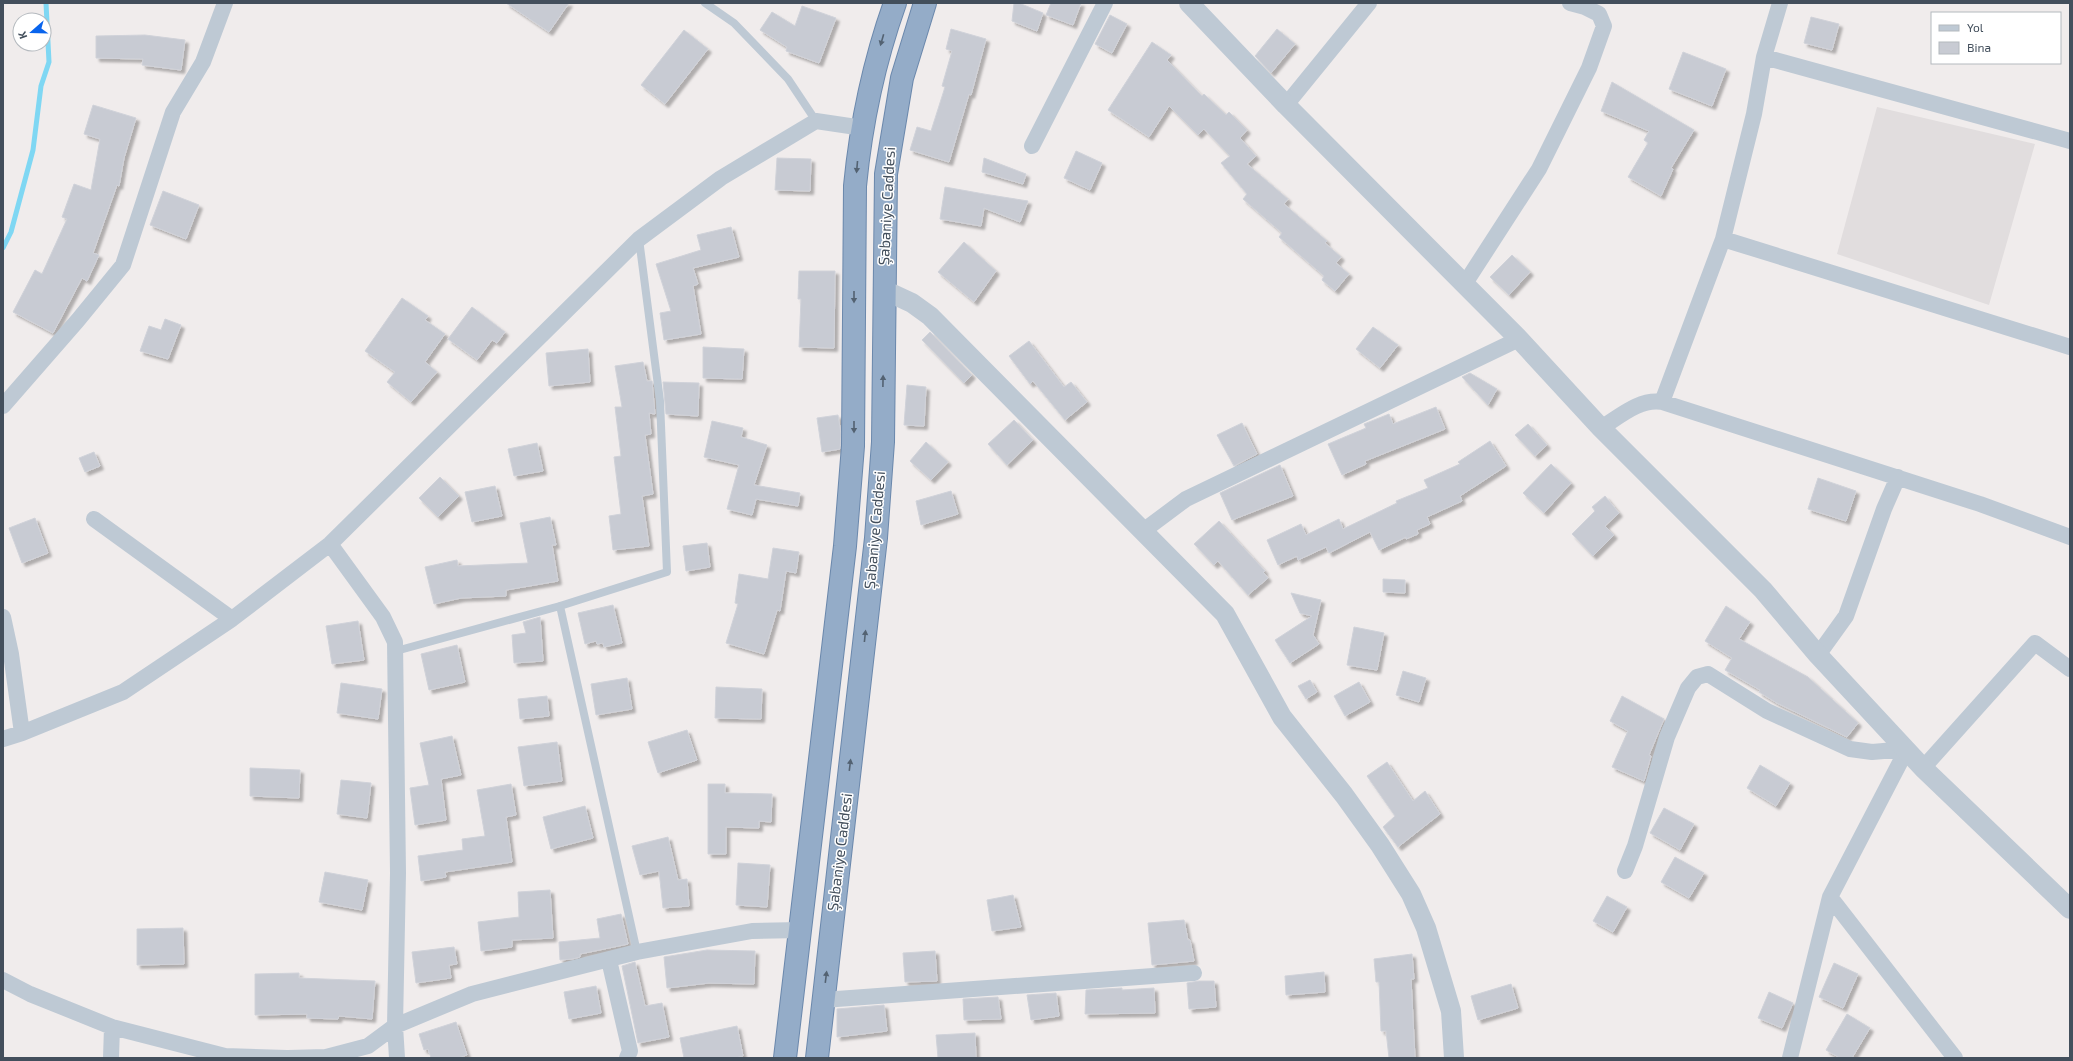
<svg xmlns="http://www.w3.org/2000/svg" width="2073" height="1061" font-family="'Exo 2',sans-serif">
  <style>
    .education { fill: #e1ddde }
    .lines { fill: none; stroke-linecap: round; stroke-linejoin: round }
    .stream { stroke: #7fd7f3; stroke-width: 5 }
    .building { fill: #c8cbd3; stroke: #d0d2d9; filter: url(#shadow) }
    .trunk-casing { stroke: #6b88ac; stroke-width: 24 }
    .service { stroke: #bec9d4; stroke-width: 8 }
    .minor { stroke: #bec9d4; stroke-width: 16 }
    .tertiary { stroke: #bec9d4; stroke-width: 20 }
    .trunk { stroke: #94acc8; stroke-width: 22 }
    .oneway { fill: #536272 }
    .labels { text-anchor: middle; stroke-width: 3; stroke-linejoin: round; paint-order: stroke }
    .street-label { font-size: 15px; fill: #434f5c; stroke: #fff }
  </style>
  <defs>
    <filter id="shadow"><feDropShadow dx="3.5" dy="3.5" stdDeviation="1" flood-color="#0004"/></filter>
  </defs>
  <rect width="100%" height="100%" fill="#f0ecec"/>
  <path class="education" d="M1877,107L2035,144L1989,305L1837,254Z"/>
  <g class="lines">
    <path class="stream" d="M3,248L11,232L33,150L41,86L49,62L46,3"/>
  </g>
  <path class="building" d="M506,3H569L549,32Z
    M1014,3H1019L1043,13L1037,31L1012,21Z
    M1051,3H1081L1073,25L1046,15Z
    M802,6L836,18L819,63L786,51L787,47L760,30L772,12L795,26Z
    M1110,15L1127,24L1112,53L1095,44Z
    M1811,17L1839,24L1832,50L1804,43Z
    M951,29L986,39L971,95L969,94L949,162L910,150L917,127L931,131L945,87L942,86L952,51L946,49Z
    M1277,29L1295,44L1271,73L1255,56Z
    M684,30L708,49L665,104L641,85Z
    M145,35L185,40L181,70L142,65L143,59L96,58V36Z
    M1152,42L1171,55L1167,60L1202,96L1204,94L1226,115L1229,112L1247,130L1240,138L1256,156L1247,164L1288,199L1284,204L1327,241L1325,243L1341,257L1336,263L1349,274L1335,291L1322,280L1324,276L1279,237L1282,233L1243,199L1247,194L1221,163L1230,156L1204,129L1198,135L1169,106L1149,137L1108,110Z
    M1683,52L1726,69L1712,106L1669,89Z
    M1612,82L1694,130L1671,168L1673,169L1661,196L1628,177L1648,143L1644,140L1649,131L1601,111Z
    M93,105L136,118L124,158L119,186L117,185L93,253L99,255L87,281L82,278L53,333L13,312L35,270L42,274L67,219L62,217L74,184L91,190L100,139L84,134Z
    M1076,151L1102,163L1090,190L1064,178Z
    M777,158L811,159L810,191L775,190Z
    M984,158L1026,174L1023,184L982,172Z
    M945,187L984,194L1028,201L1020,222L984,208L981,226L940,219Z
    M163,191L199,205L186,239L150,225Z
    M731,227L739,257L693,268L698,284L693,286L701,334L664,340L660,313L671,311L656,264L701,250L697,235Z
    M964,242L996,271L974,302L938,272Z
    M1512,255L1530,272L1509,295L1490,277Z
    M799,271H835L834,348L799,347L801,299H798Z
    M402,298L428,316L425,320L445,334L425,362L437,372L411,402L387,382L395,372L365,351Z
    M472,307L505,332L497,343L492,340L477,360L448,339Z
    M165,319L181,325L168,359L140,351L149,326L161,330Z
    M1373,327L1398,345L1380,368L1356,349Z
    M930,332L972,375L964,383L922,340Z
    M1029,341L1064,387L1071,382L1087,402L1065,420L1033,381L1030,384L1009,356Z
    M703,347L744,349L742,379L703,378Z
    M588,349L590,382L549,386L546,353Z
    M643,362L647,381H652L655,414L649,413L651,434L645,435L653,494L642,496L649,546L613,550L609,516L621,514L614,457L621,456L615,407H622L615,366Z
    M1470,373L1497,389L1488,405L1462,377Z
    M663,382L699,383L698,416L666,414Z
    M907,385L926,387L924,426L904,425Z
    M1436,407L1445,429L1365,461L1366,464L1342,475L1328,444L1366,428L1364,424L1389,414L1393,424Z
    M838,415L841,434L840,449L822,452L817,418Z
    M1014,420L1033,440L1007,465L988,444Z
    M712,421L743,428L741,437L767,445L754,485L800,493L798,506L756,499L752,515L727,509L739,465L704,457Z
    M1242,423L1257,454L1234,466L1217,435Z
    M1528,424L1547,445L1535,456L1515,435Z
    M1490,441L1506,466L1460,496L1462,501L1427,517L1430,524L1417,530L1418,534L1406,539V537L1379,550L1370,532L1329,553L1326,547L1298,560L1297,556L1278,565L1267,540L1301,524L1306,535L1339,519L1343,529L1397,503L1396,501L1428,488L1424,480L1460,464L1458,462Z
    M926,442L948,462L931,480L910,461Z
    M537,443L543,471L514,476L508,449Z
    M94,452L100,466L85,472L79,458Z
    M1551,464L1571,483L1544,513L1523,493Z
    M1280,465L1293,496L1232,520L1220,493Z
    M440,477L459,496L438,517L419,498Z
    M1818,478L1856,491L1846,521L1808,509Z
    M495,486L502,516L472,522L465,492Z
    M951,491L958,514L921,525L916,501Z
    M1605,496L1619,513L1605,526L1614,535L1593,556L1572,534L1595,511L1592,507Z
    M550,517L556,545H552L558,581L506,590V596L461,598L434,604L425,567L457,560L458,566L528,563L520,523Z
    M35,518L48,553L22,563L9,528Z
    M1219,521L1265,571L1263,572L1268,578L1248,595L1218,561L1214,565L1194,544Z
    M707,543L710,567L686,571L683,546Z
    M773,548L799,552L796,573L786,571L780,611L777,610L764,654L726,643L738,604L735,603L739,574L768,579Z
    M1383,579L1405,580V593L1383,592Z
    M1291,593L1321,600L1313,635L1319,644L1290,663L1275,640L1312,616L1300,613Z
    M613,605L622,643L604,647L603,643L597,644L596,641L585,644L578,613Z
    M1726,606L1750,622L1739,639L1808,677L1858,723L1847,737L1777,703L1759,692L1760,690L1725,670L1732,658L1705,641Z
    M540,617L543,661L514,663L512,635L526,633L523,622Z
    M358,621L364,660L332,664L326,626Z
    M1354,627L1384,633L1377,670L1347,665Z
    M457,645L465,682L429,690L421,654Z
    M1403,671L1426,678L1419,702L1396,695Z
    M627,678L632,709L596,715L591,684Z
    M1310,680L1317,692L1306,699L1298,686Z
    M1359,682L1370,702L1345,716L1334,696Z
    M341,683L382,689L378,719L337,713Z
    M716,687L762,689L761,719L715,718Z
    M547,696L549,716L520,719L518,699Z
    M1622,696L1664,719L1649,755L1651,756L1644,781L1612,767L1628,731L1610,721Z
    M687,730L697,760L658,773L648,742Z
    M452,736L461,775L441,779L446,820L415,825L410,788L429,785L420,743Z
    M557,742L562,781L524,786L518,747Z
    M1387,762L1413,801L1425,791L1440,814L1398,847L1383,827L1395,816L1367,776Z
    M1760,765L1790,783L1776,806L1747,788Z
    M250,768L300,770L299,798L250,796Z
    M341,780L371,783L367,818L337,814Z
    M511,784L516,815L506,817L512,862L445,872L446,877L421,881L418,856L463,850L462,839L485,836L477,790Z
    M708,784H725V793L772,794L771,822L759,821V828L726,827V854H708Z
    M585,806L593,838L551,849L543,817Z
    M1664,808L1694,824L1680,850L1650,833Z
    M668,837L678,880L687,879L689,906L663,908L659,871L640,875L632,846Z
    M1675,857L1704,873L1689,898L1661,882Z
    M738,863L770,865L767,907L736,905Z
    M325,872L368,880L362,910L319,902Z
    M550,890L553,938L512,940V947L481,951L478,922L519,917L518,892Z
    M1013,895L1021,927L992,931L987,900Z
    M1607,896L1627,907L1613,932L1593,921Z
    M621,914L628,944L580,954V957L572,959L560,960L559,942L600,938L597,919Z
    M1184,920L1188,940H1190L1194,961L1152,965L1148,923Z
    M183,928L184,964L137,965V929Z
    M454,947L457,964L449,965L451,978L416,983L412,952Z
    M707,950L755,951L754,984L709,983L667,988L664,957Z
    M935,951L937,981L905,982L903,953Z
    M1412,954L1414,979H1411L1415,1058H1389L1386,1031H1381L1379,982H1376L1374,959Z
    M635,962L645,1006L662,1003L669,1037L638,1043L622,966Z
    M1834,963L1858,974L1843,1008L1819,997Z
    M1324,972L1325,992L1286,995L1285,976Z
    M299,973V978L375,981L372,1019L339,1016L338,1019L307,1018V1014L255,1015V974Z
    M1199,981H1214L1216,1007L1189,1009L1187,983Z
    M1511,984L1518,1008L1478,1020L1471,996Z
    M596,986L601,1013L569,1019L564,992Z
    M1122,988V990L1154,988L1155,1013L1085,1014L1086,990Z
    M1769,992L1793,1003L1782,1028L1758,1018Z
    M1056,993L1059,1016L1031,1020L1027,995Z
    M998,997L1001,1019L964,1020L963,999Z
    M884,1005L887,1031L837,1037V1009Z
    M1847,1014L1870,1028L1852,1058H1840L1826,1050Z
    M456,1022L467,1055L458,1058H431L428,1049L424,1050L419,1034Z
    M737,1026L743,1056L735,1058H684L680,1038Z
    M975,1033L976,1058H938L936,1035Z"/>
  <g class="lines">
    <g class="trunk-casing">
      <path id="trunk" d="M785,1058L845,546L853,446L855,186C861,124 874,62 895,3
        M817,1058L876,538L883,442L886,174L902,78L925,3"/>
    </g>
    <path class="service" d="M705,3L734,23L788,79L816,121
      M560,606L637,952
      M396,651L560,606L667,572L660,401L639,239"/>
    <path class="minor" d="M1764,57L1780,3
      M1286,105L1369,3
      M1032,146L1105,3
      M1723,239L2070,347
      M1464,285L1539,169L1589,68L1604,26L1599,14L1585,7L1570,3
      M1662,402L1980,504L2070,537
      M3,406L78,320L123,265L173,112L203,62L225,3
      M1601,428C1619,417 1640,398 1662,402L1723,239L1754,114L1764,57L2070,141
      M94,519L232,619
      M1143,531L1186,499L1519,339
      M330,544L383,617L395,642L398,873L395,1026L397,1058
      M3,617L11,654L22,733
      M1818,655L1846,616L1884,509L1898,477
      M3,739L22,733L123,692L232,619L330,544L639,239L721,178L816,121L863,128
      M1923,768L2035,643L2070,669
      M1625,871L1635,846L1667,737L1688,688L1697,677L1708,674L1767,711L1850,749L1872,752L1907,749
      M1830,897L1955,1058
      M609,960L630,1051L627,1058
      M3,980L30,994L112,1027L225,1056L287,1058
      M823,1000L1194,973
      M111,1058L112,1027
      M288,1058L326,1057L368,1046L395,1026L472,994L637,952L752,931L801,930
      M1790,1058L1830,897L1907,749"/>
    <path class="tertiary" d="M1189,3L1286,105L1519,339L1601,428L1763,590L1818,655L1923,768L2070,909
      M884,290L912,303L930,316L1225,614L1282,717L1344,795L1380,845L1411,894L1426,928L1451,1011L1454,1058"/>
    <use href="#trunk" class="trunk"/>
  </g>
  <defs><path id="oneway-solid" d="M-6-.8H1V-3.2L6.5 0L1 3.2V.8H-6Z"/></defs>
  <g class="oneway">
    <use href="#oneway-solid" transform="translate(882 40) rotate(106)"/>
    <use href="#oneway-solid" transform="translate(857 167) rotate(95)"/>
    <use href="#oneway-solid" transform="translate(854 297) rotate(90)"/>
    <use href="#oneway-solid" transform="translate(883 381) rotate(-89)"/>
    <use href="#oneway-solid" transform="translate(854 427) rotate(90)"/>
    <use href="#oneway-solid" transform="translate(865 636) rotate(-84)"/>
    <use href="#oneway-solid" transform="translate(850 765) rotate(-83)"/>
    <use href="#oneway-solid" transform="translate(826 977) rotate(-83)"/>
  </g>
  <g class="labels">
    <g class="street-label">
      <text transform="translate(887 206) rotate(-87)" y="5">Şabaniye Caddesi</text>
      <text transform="translate(875 530) rotate(-85)" y="5">Şabaniye Caddesi</text>
      <text transform="translate(840 852) rotate(-83)" y="5">Şabaniye Caddesi</text>
    </g>
  </g>
  <rect width="2073" height="1061" fill="none" stroke="#434f5c" stroke-width="8"/>
  <rect x="1931" y="12" width="130" height="52" fill="#ffffff" stroke="#b4b9be"/>
  <rect x="1939" y="25" width="20" height="6" fill="#bec9d4" stroke="#b4b9be"/>
  <text x="1967" y="32" font-size="12" fill="#434f5c">Yol</text>
  <rect x="1939" y="42" width="20" height="12" fill="#c8cbd3" stroke="#b4b9be"/>
  <text x="1967" y="52" font-size="12" fill="#434f5c">Bina</text>
  <g transform="translate(32 32) rotate(250)"><circle r="19" fill="#ffffff" stroke="#b4b9be"/>
  <path d="M0-3L7 15L0 10L-7 15Z" fill="#0964ed"/>
  <text y="-6" font-size="11" font-weight="bold" text-anchor="middle" fill="#434f5c">K</text>
  </g>
</svg>
